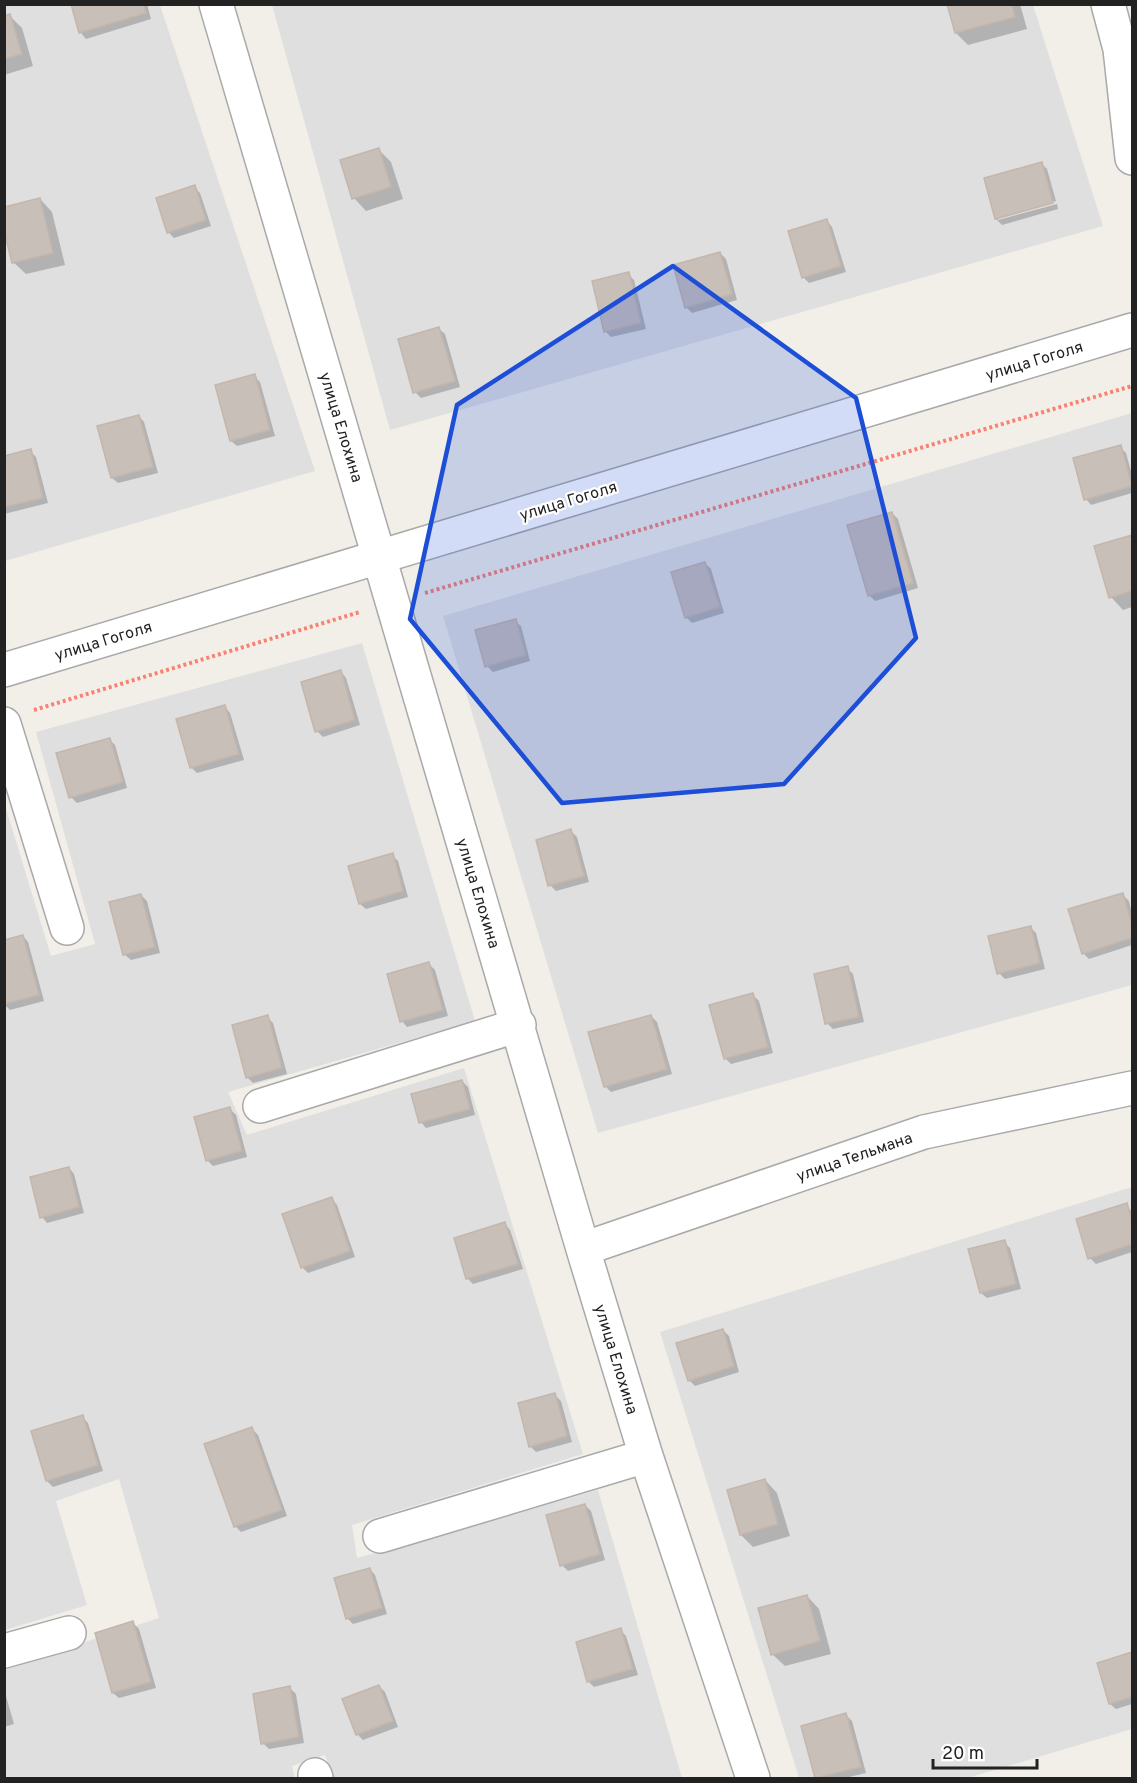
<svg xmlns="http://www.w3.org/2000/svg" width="1137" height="1783" font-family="Overpass,sans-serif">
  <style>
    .residential { fill: #e0dfdf }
    .shadow { fill: #0003 }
    .building { fill: #c7bfb8; stroke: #c4b6ab; stroke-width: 1.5 }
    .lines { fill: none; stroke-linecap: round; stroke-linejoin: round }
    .minor-casing { stroke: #a9a9a9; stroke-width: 36 }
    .tertiary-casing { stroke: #a9a9a9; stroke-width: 36 }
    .path { stroke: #fa8072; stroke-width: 4; stroke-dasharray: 3 3; stroke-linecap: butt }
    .minor { stroke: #fff; stroke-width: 33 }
    .tertiary { stroke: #fff; stroke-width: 33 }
    .marked { fill: #1d4ed8; fill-opacity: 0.2; stroke: #1d4ed8; stroke-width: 4.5; stroke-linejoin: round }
    .labels { text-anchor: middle; stroke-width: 4.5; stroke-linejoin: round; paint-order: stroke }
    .street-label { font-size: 16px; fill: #222; stroke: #fff }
  </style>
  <rect width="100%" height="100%" fill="#f2efe9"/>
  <path class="residential" d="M5,5H160L315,471L5,561Z
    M272,5H1033L1103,226L390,430Z
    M1132,413V985L598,1133L443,616Z
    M362,643L475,1021L228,1092L247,1135L464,1068L583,1454L352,1525L357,1558L598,1490L682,1778H333L325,1755L292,1766L295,1778H5V1668L159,1618L119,1479L56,1501L87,1605L5,1630L4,802L51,956L95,944L36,732Z
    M1132,1187V1729L968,1778H799L660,1332Z"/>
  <path class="shadow" d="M72,4H147L151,19L86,39L81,33Z
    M949,4H1020L1027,29L968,45L956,33Z
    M10,16L22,28L33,66L4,75V17Z
    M378,149L391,162L403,199L366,211L354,198Z
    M1041,163L1047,169L1056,201L998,217V220L1057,204L1058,209L1002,225L996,219L985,179Z
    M194,187L200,193L211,226L174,238L169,233L158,199Z
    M40,199L52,212L65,265L26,274L13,262Z
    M827,221L832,227L846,272L809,283L803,277Z
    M720,253L726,259L737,300L692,313L686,307Z
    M628,274L634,280L646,329L611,337L605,331Z
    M439,329L445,334L460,387L421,398L415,392Z
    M254,376L260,382L275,436L237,446L231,441Z
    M139,416L144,422L158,473L118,483L112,478Z
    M1120,447L1126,453L1132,475V493L1091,505L1086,499Z
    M30,451L36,457L48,503L4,514V457Z
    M892,513L898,519L918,588L875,601L869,595Z
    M1132,537V607L1123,610L1111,597L1096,547Z
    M705,563L711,569L724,613L692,623L686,617Z
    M515,621L521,626L530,661L493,672L487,666Z
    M341,672L346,678L360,725L323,737L317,731Z
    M225,707L230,713L244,760L197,773L191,767Z
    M109,739L115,745L127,788L77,803L71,797Z
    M571,831L577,837L589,882L556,891L550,885Z
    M392,855L398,861L408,897L366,909L360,904Z
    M141,895L147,901L160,953L131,960L125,955Z
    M1123,895L1129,901L1132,914V945L1089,959L1083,953Z
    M1030,927L1036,933L1045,969L1005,979L999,973Z
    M23,936L28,942L44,1001L10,1010L4,1004Z
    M429,964L435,970L448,1016L407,1027L402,1021Z
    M847,968L853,974L864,1022L833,1029L827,1023Z
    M753,995L759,1001L773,1053L731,1064L725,1058Z
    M651,1016L657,1022L672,1074L611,1092L605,1086Z
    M267,1017L273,1023L287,1074L253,1083L247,1077Z
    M462,1081L468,1087L475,1115L426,1128L421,1122Z
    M230,1109L236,1115L247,1157L213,1166L207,1160Z
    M69,1168L74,1174L84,1213L47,1223L42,1217Z
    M332,1199L337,1205L355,1257L308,1273L302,1267Z
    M1126,1205L1132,1212V1252L1096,1264L1090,1258Z
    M505,1224L510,1230L523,1269L473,1284L467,1278Z
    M1004,1242L1010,1248L1021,1289L987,1298L981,1293Z
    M723,1330L729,1336L739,1372L695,1386L689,1380Z
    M555,1395L561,1401L572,1442L536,1452L530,1446Z
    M82,1417L88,1423L103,1471L53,1487L47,1481L32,1432Z
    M252,1429L258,1435L287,1516L241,1532L236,1527L206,1445Z
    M765,1480L777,1493L790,1536L753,1547L741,1535Z
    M585,1505L591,1511L605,1560L568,1571L562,1565Z
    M370,1569L375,1575L387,1614L353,1624L347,1618Z
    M807,1596L819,1609L831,1654L785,1666L772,1654Z
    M133,1623L139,1629L156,1688L119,1698L113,1693Z
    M620,1630L626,1636L638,1675L594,1687L589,1682L577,1643Z
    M1132,1654V1704L1116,1709L1110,1704L1098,1664Z
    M379,1686L385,1692L398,1727L363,1740L357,1734Z
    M290,1688L296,1694L304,1743L269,1749L263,1743Z
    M4,1689L14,1724L4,1727Z
    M846,1715L852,1721L866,1773L845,1778H817L803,1727Z"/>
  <path class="building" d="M71,4H143L146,13L79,33Z
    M947,4H1012L1015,17L955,33Z
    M10,14L22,54L4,59V16Z
    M379,148L391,187L352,199L340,160Z
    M1042,162L1053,203L995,219L984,178Z
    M195,185L206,220L167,233L156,198Z
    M40,198L53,253L12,263L4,231V207Z
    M827,219L841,266L802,278L788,231Z
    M720,252L732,294L685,308L673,265Z
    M629,272L641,323L604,332L592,281Z
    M439,327L455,381L413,393L398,339Z
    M255,374L270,430L230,441L215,385Z
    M139,415L153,467L111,478L97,426Z
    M1121,445L1132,486L1084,500L1073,458Z
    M31,449L43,498L4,507V456Z
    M892,512L913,583L868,596L847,525Z
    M1132,535V591L1109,598L1094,546Z
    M705,562L720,607L685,618L671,572Z
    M516,619L526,655L485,667L475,630Z
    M341,670L355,720L315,732L301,682Z
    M225,705L239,754L190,768L176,719Z
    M110,738L123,782L69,798L56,753Z
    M571,829L584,876L548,886L536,840Z
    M393,853L403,891L359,904L348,866Z
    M1123,893L1132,924V938L1082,954L1068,909Z
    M141,894L155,947L123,955L109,902Z
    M1031,926L1040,963L997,974L988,936Z
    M23,935L39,995L4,1004V940Z
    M429,962L443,1010L400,1022L387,974Z
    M848,966L859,1017L825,1024L814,974Z
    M753,993L768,1047L724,1059L709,1005Z
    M268,1015L282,1068L246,1078L232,1025Z
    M651,1015L667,1069L604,1087L588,1032Z
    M462,1080L470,1109L419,1123L411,1094Z
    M230,1107L242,1151L206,1161L194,1117Z
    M69,1167L79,1207L40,1218L30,1177Z
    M332,1197L350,1251L301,1268L282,1214Z
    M1127,1203L1132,1221V1244L1088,1259L1076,1219Z
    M505,1222L518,1264L466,1279L454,1238Z
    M1005,1240L1016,1284L980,1293L968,1249Z
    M723,1329L734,1366L688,1381L676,1343Z
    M555,1393L567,1436L529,1447L518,1403Z
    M83,1415L98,1465L46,1481L31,1431Z
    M252,1427L282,1510L234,1527L204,1444Z
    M765,1479L778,1524L740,1535L727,1490Z
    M585,1504L600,1554L560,1566L546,1515Z
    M370,1568L382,1608L346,1619L334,1578Z
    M807,1595L820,1641L771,1655L758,1608Z
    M133,1621L151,1682L112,1693L95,1633Z
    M621,1628L633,1669L587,1682L576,1642Z
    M1132,1652V1697L1109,1704L1097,1663Z
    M379,1685L393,1721L356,1735L342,1699Z
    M290,1686L299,1737L261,1744L253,1694Z
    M846,1713L861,1767L815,1778L801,1726Z"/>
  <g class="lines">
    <g class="minor-casing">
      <path id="minor" d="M216,4L583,1249L646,1456L753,1778
        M1108,4L1120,49L1132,158
        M4,724L67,928
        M260,1106L519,1025
        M583,1249L924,1132L1132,1088
        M380,1536L646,1456
        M4,1651L69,1633
        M315,1775L316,1778"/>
    </g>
    <g class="tertiary-casing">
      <path id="tertiary" d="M4,670L1132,330"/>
    </g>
    <path class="path" d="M425,593L1132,386
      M34,710L360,612"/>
    <use href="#minor" class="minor"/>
    <use href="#tertiary" class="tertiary"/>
  </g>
  <path class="marked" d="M673,266L856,398L916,638L784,784L562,803L410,619L457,405Z"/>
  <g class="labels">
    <g class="street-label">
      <text transform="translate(1034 360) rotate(-17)" y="6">улица Гоголя</text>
      <text transform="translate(342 427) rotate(73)" y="6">улица Елохина</text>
      <text transform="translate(568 500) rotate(-17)" y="6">улица Гоголя</text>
      <text transform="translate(103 640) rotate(-17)" y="6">улица Гоголя</text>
      <text transform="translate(479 893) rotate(73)" y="6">улица Елохина</text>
      <text transform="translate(854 1156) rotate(-19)" y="6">улица Тельмана</text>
      <text transform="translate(617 1359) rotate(73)" y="6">улица Елохина</text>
    </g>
  </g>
  <rect width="1137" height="1783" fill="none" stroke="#222222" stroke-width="12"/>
  <path d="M933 1759v9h104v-9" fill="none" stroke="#222222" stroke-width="3"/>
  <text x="942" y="1759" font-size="18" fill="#222222" stroke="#ffffff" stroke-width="4.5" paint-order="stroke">20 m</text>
</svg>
